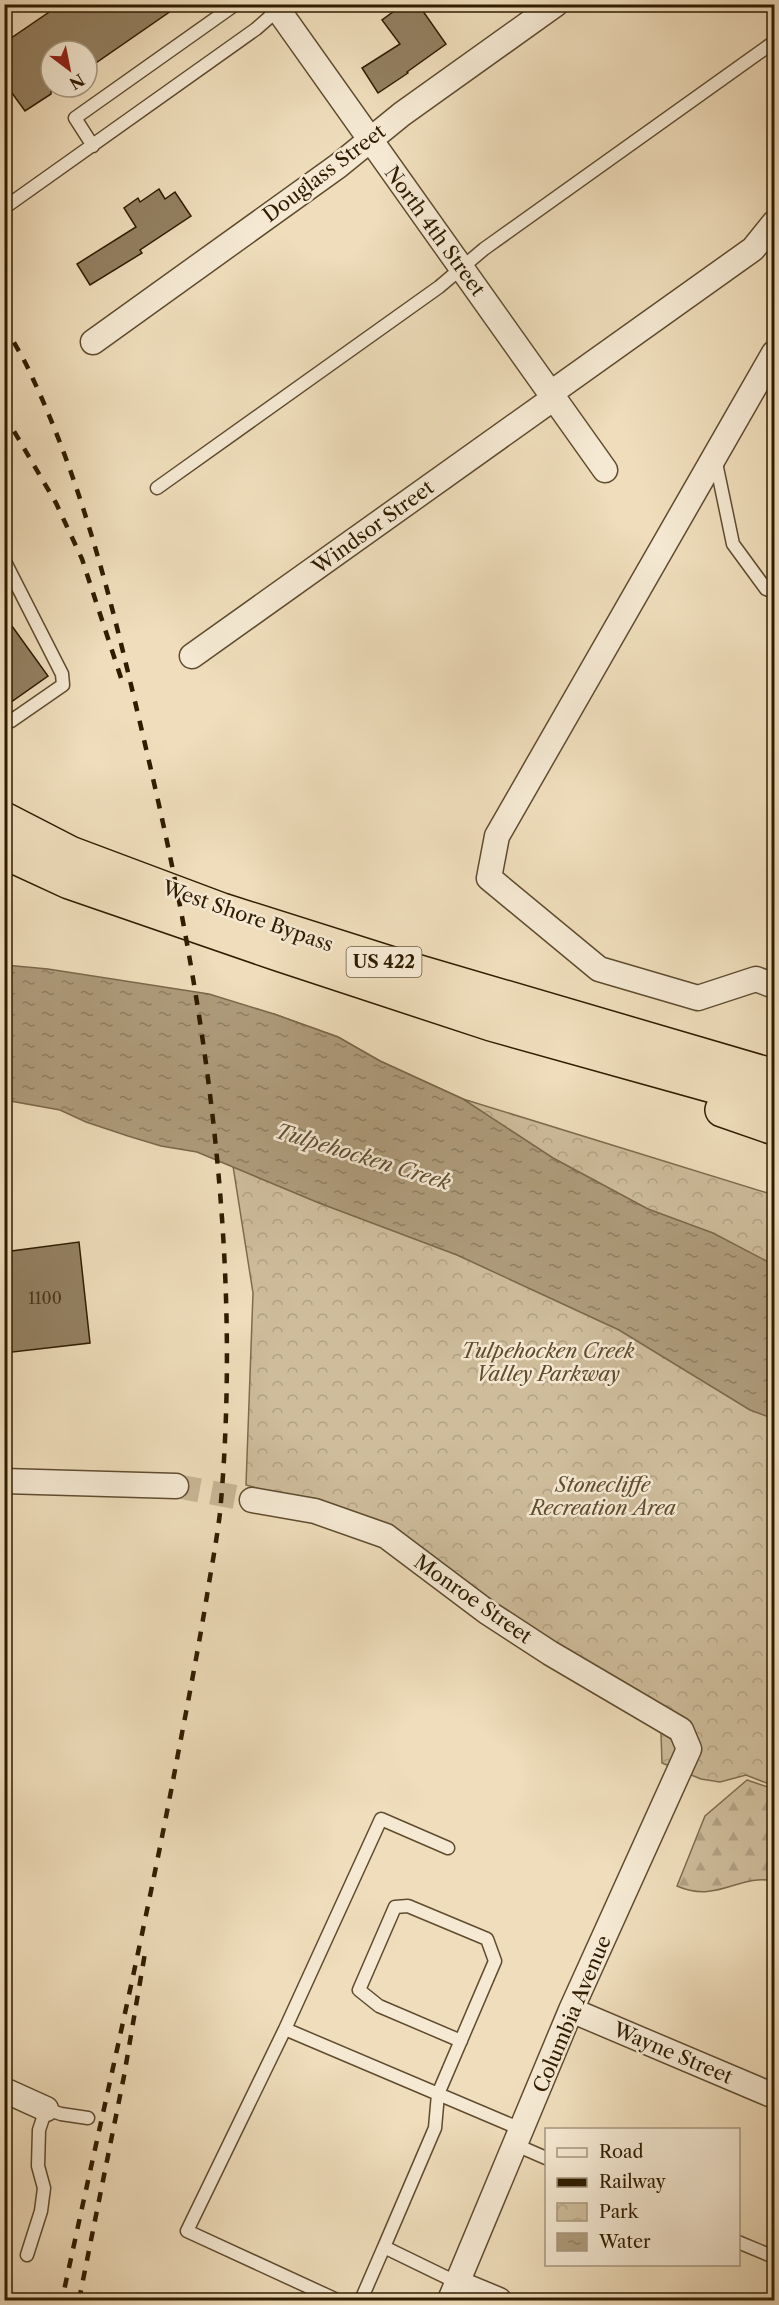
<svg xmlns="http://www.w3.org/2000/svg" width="779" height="2305" font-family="'Libre Caslon Text',serif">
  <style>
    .forest { fill: url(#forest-firs); stroke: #7e6c4e; stroke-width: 1.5 }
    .park { fill: url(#park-crowns); stroke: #7e6c4e; stroke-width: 1.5 }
    .water { fill: url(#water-ripples); stroke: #7b684a; stroke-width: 1.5 }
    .building { fill: #938061; stroke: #2f1c00; stroke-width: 1.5 }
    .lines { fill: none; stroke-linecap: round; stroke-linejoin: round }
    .minor-tunnel { stroke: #c9b696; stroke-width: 24; stroke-dasharray: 24 12; stroke-linecap: butt }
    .service-casing { stroke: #5f4c2f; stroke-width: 15 }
    .minor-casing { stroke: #5f4c2f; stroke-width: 27 }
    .motorway-casing { stroke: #2f1c00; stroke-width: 36 }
    .service { stroke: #f5e9d3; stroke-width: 12 }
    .minor { stroke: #f5e9d3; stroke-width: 24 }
    .motorway { stroke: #efddbb; stroke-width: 33 }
    .rail { stroke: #2f1c00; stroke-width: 4.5; stroke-dasharray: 10 10; stroke-linecap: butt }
    .labels { text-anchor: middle; stroke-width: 5; stroke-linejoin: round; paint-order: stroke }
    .number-label { font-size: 16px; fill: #483518 }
    .shield { fill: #f5e9d3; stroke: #6a5a3f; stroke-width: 1.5 }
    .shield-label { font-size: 18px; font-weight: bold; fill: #2f1c00 }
    .street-label { font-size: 20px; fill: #2f1c00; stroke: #f5e9d3 }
    .park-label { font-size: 20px; font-style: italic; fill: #5f4c2e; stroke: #f5e9d3 }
    .water-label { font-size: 21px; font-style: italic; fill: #624f31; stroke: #f5e9d3 }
  </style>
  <defs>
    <pattern id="forest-firs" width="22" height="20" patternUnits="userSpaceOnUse" patternTransform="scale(1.5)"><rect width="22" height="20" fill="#cebc9b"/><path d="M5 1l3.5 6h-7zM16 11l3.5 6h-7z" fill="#b1a184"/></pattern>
    <pattern id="park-crowns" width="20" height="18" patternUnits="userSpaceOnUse" patternTransform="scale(1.5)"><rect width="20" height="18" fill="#cebc9b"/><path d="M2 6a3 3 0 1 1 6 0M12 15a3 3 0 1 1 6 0" fill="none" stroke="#b1a184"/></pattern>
    <pattern id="water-ripples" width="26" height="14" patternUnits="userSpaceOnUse" patternTransform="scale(1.5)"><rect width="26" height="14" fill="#ae9b7b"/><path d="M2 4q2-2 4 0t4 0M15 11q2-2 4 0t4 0" fill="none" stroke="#8e7e62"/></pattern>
  </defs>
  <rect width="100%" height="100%" fill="#efddbb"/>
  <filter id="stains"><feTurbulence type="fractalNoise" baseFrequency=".00333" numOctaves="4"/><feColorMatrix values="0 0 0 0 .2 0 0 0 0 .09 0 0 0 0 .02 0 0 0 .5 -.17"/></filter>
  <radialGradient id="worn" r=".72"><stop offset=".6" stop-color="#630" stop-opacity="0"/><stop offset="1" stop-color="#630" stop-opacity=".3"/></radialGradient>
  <path class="forest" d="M747,1780L774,1789V1881C740,1873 717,1904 677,1886L705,1816Z"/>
  <path class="park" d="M274,1014L338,1037L380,1061L463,1099L774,1195V1786L746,1775L720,1782L701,1779L662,1763L660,1705L521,1623L453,1577L392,1526L246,1485L253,1293L233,1166Z"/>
  <path class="water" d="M5,965L48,969L209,994L274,1014L338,1037L380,1061L463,1099L553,1158L648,1209L713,1233L774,1265V1419L750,1410L619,1330L457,1255L319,1203L197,1152L161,1146L128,1136L86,1122L60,1110L5,1100Z"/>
  <path class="building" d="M61,4H181L87,69V51H51V94L25,111L4,82V43Z
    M404,4H418L446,44L407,72L408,73L378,93L362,68L400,44L382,20Z
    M159,189L165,199L175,192L191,216L140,250L142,253L90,285L77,264L136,227L124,208L138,198L140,202Z
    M4,615L48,676L4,707Z
    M79,1242L90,1343L4,1353V1252Z"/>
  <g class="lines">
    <path class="minor-tunnel" d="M176,1486L252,1500"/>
    <g class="service-casing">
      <path id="service" d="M93,146L75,118L236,4
        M4,208L256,29L281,7
        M715,458L733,544L766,589L774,592
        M157,488L439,287L484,249L774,42
        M4,560L62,674L63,685L11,721H4
        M448,1848L381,1819L285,2029L523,2130
        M285,2029L187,2231L337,2300
        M516,2145L546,2158
        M738,2242L774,2257
        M27,2255L41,2211L44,2188L38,2166L39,2130L46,2109L61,2114L88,2118
        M458,2283L384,2247L435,2128L438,2094L495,1961L487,1939L408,1906L395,1907L359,1990L379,2006L461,2041
        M361,2300L384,2247"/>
    </g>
    <g class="minor-casing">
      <path id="minor" d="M274,4L605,470
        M93,342L338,166L402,114L556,4
        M774,353L497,836L489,878L599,969L698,998L756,979L774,986
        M551,393L753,249L774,223
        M192,656L554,398
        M4,1481L176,1486
        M252,1500L315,1511L386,1536L487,1612L550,1653L681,1730L689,1749L571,2010L450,2300
        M571,2010L774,2096
        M4,2090L46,2109
        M458,2283L499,2300"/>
    </g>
    <g class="motorway-casing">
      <path id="motorway" d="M4,819L70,853L222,910L402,967L774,1076
        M4,852L69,882L281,955L491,1024L774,1103
        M722,1110L774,1128"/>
    </g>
    <use href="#service" class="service"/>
    <use href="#minor" class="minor"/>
    <use href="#motorway" class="motorway"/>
    <path class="rail" d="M4,325C14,343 25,360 33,379C89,499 118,629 148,757C206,1003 243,1260 220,1513C217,1537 213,1560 209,1583C200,1640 189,1697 178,1754C144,1937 101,2118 62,2300
      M4,414L56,503L82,559L123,684
      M79,2300L124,2076L145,1953"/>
  </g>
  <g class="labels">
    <g class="number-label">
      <text x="45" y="1304">1100</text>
    </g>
    <rect class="shield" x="346.5" y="947" width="75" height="30" rx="4.5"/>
    <g class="shield-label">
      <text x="384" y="968">US 422</text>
    </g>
    <g class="street-label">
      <text transform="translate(324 173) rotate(-37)" y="7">Douglass Street</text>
      <text transform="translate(435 231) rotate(54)" y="7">North 4th Street</text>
      <text transform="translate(373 527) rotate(-36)" y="7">Windsor Street</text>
      <text transform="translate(248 916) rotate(19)" y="7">West Shore Bypass</text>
      <text transform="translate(473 1599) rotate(35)" y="7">Monroe Street</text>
      <text transform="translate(572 2014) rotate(-67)" y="7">Columbia Avenue</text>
      <text transform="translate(673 2053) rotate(23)" y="7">Wayne Street</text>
    </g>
    <g class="park-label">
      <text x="548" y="1358">Tulpehocken Creek<tspan x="548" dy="23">Valley Parkway</tspan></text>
      <text x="603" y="1492">Stonecliffe<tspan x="603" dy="23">Recreation Area</tspan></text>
    </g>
    <g class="water-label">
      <text transform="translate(363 1157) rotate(17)" y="7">Tulpehocken Creek</text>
    </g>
  </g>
  <rect width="779" height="2305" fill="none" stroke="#efddbb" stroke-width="24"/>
  <rect x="6" y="6" width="767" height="2293" fill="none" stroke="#2f1c00" stroke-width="3"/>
  <rect x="12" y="12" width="755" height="2281" fill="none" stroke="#2f1c00" stroke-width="1.5"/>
  <rect x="545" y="2128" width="195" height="138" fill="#f5e9d3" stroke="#a6977f" stroke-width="1.5"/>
  <rect x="557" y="2148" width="30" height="9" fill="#f5e9d3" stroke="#a6977f" stroke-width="1.5"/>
  <text x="599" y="2158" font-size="18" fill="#2f1c00">Road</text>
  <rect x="557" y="2178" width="30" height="9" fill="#2f1c00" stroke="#a6977f" stroke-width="1.5"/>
  <text x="599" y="2188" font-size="18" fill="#2f1c00">Railway</text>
  <rect x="557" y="2203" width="30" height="18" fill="url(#park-crowns)" stroke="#a6977f" stroke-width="1.5"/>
  <text x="599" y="2218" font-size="18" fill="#2f1c00">Park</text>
  <rect x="557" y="2233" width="30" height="18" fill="url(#water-ripples)" stroke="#a6977f" stroke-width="1.5"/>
  <text x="599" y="2248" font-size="18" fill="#2f1c00">Water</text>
  <g transform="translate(69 69) rotate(148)"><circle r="28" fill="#f5e9d3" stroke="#a6977f" stroke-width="1.5"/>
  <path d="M0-4.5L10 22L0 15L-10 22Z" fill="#8f2418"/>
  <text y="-9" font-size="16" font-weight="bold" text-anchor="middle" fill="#2f1c00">N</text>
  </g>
  <rect width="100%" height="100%" filter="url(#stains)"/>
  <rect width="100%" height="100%" fill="url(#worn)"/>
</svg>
